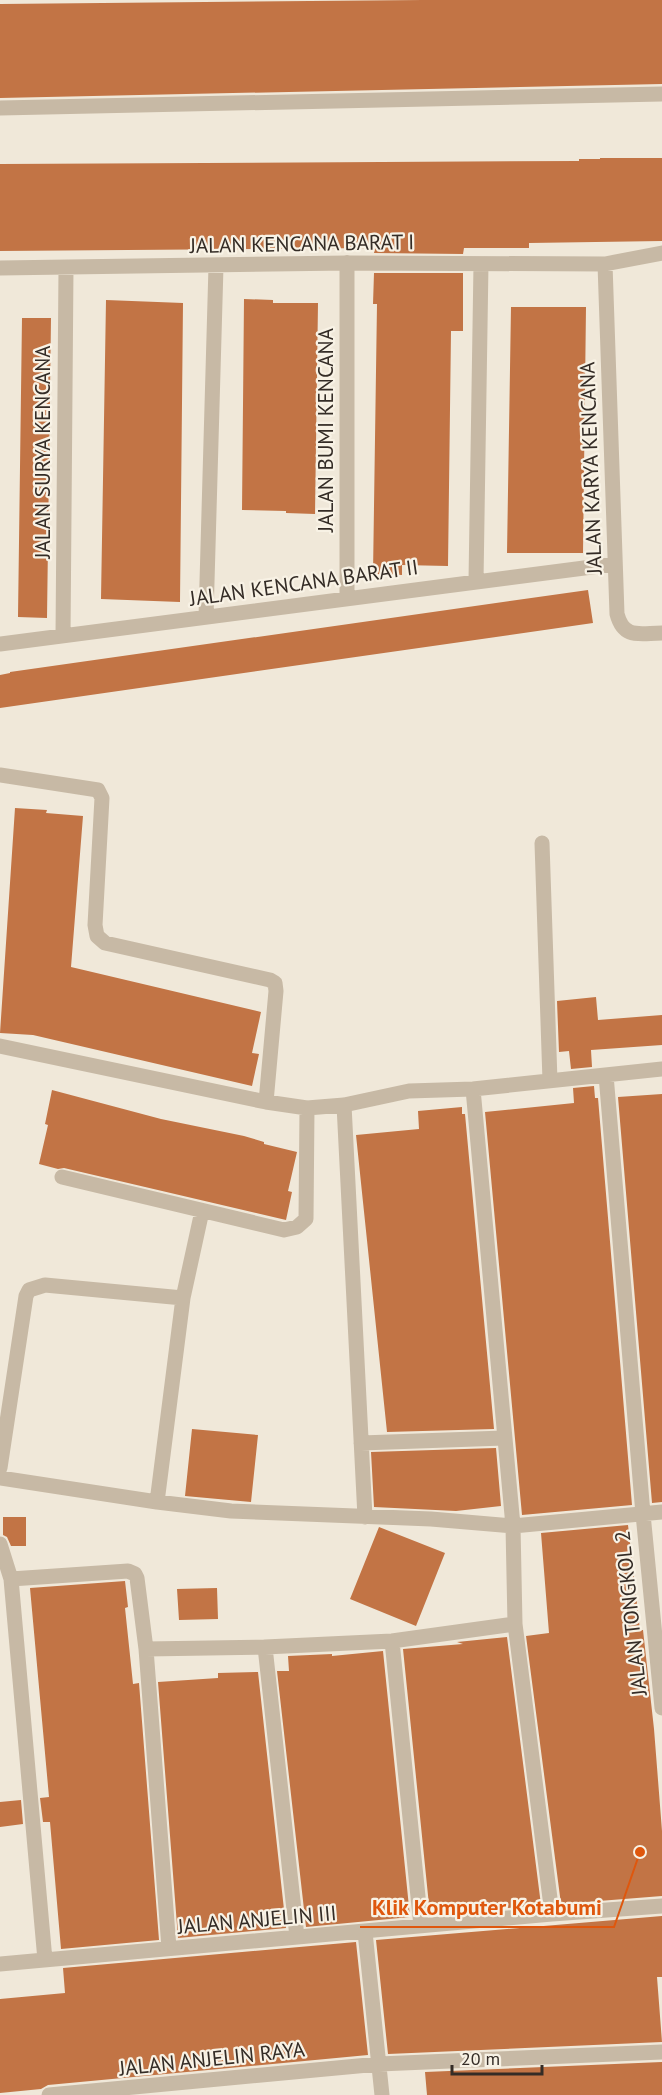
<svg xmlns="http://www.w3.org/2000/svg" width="662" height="2095" font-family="'PT Sans',sans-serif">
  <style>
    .building { fill: #c27445 }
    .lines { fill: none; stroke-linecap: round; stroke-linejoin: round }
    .minor { stroke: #c7b9a5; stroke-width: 15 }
    .labels { text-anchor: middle; stroke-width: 4.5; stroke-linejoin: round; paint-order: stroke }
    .street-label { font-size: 21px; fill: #342c26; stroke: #f8f2e5 }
    .leader { fill: none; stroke: #df570d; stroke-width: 2 }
    .callout-dot { fill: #df570d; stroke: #f8f2e5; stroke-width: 2 }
    .callout-label { font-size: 22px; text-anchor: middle; font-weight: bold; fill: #df570d; stroke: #f8f2e5; stroke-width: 4.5; stroke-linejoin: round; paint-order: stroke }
  </style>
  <rect width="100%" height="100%" fill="#f0e8d9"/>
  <path class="building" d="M423,0H662V84L0,98V4Z
    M600,158H662V241L529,243V248H464L463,254L374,253L375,248L0,251V164L579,161V159H600Z
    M374,273H463V331H451L448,566L402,565V575L373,574L377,304H373Z
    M244,299L273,300V303H318L315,514L286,513V511L242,510Z
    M106,300L183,303L180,602L101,599Z
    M511,307H586L583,553H507Z
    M22,318H51L47,618L18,617Z
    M588,590L593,623L0,708V675L10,673V672Z
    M15,808L47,810L46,813L83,816L71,967L261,1012L252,1053L259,1054L252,1086L33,1035L0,1033Z
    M596,997L598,1020L662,1015V1045L591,1050L592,1067L571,1069L569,1051L559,1052L557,1001Z
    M594,1086L595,1098H598L632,1505L522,1515L485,1112L574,1103L573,1088Z
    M52,1090L161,1119L244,1136L264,1142V1144L297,1152L288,1191L292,1192L286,1220L64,1168L58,1169L39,1164L48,1125L45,1124Z
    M662,1094V1502L652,1503L618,1097Z
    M462,1107V1114H465L494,1429L387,1432L356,1135L419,1129L418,1111Z
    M192,1429L258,1435L251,1502L185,1496Z
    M496,1448L501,1506L456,1511L374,1507L371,1452Z
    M3,1517H26V1546H11L7,1537L3,1535Z
    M628,1525L640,1630H643L654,1729L662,1831V1896L561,1904L526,1636L549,1633L541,1533Z
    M379,1527L445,1553L416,1626L350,1599Z
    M125,1581L128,1607L125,1608L133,1684L139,1683L159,1940L61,1949L50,1822H43L40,1798L49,1797L30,1588Z
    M217,1588L218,1619L179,1620L177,1589Z
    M507,1637L541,1905L430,1915L403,1649L463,1644L457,1642Z
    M383,1651L410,1917L306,1927L277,1671H289L288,1656L332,1654V1656Z
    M258,1672L286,1928L178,1938L158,1682L218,1678V1673Z
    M21,1800L23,1824L0,1827V1802Z
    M662,1916V1977H657L662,2042L388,2054L376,1940Z
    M356,1942L368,2055L48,2085L41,2089L0,2093V1999L65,1993L63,1968Z
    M662,2062V2095H427L425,2072Z"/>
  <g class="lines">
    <path class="minor" d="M0,108L662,94
      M605,264L617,614C624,640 640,633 662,633
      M0,268L347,263L605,264L662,253
      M476,581L481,264
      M347,598V263
      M206,617L216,266
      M63,636L66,268
      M0,644L615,564
      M0,775L98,790L102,798L95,925L97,936L105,943L270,980L275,983L276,991L266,1102
      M542,843L550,1081
      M0,1046L266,1102L307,1108L344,1105L409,1091L473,1089L662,1069
      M606,1075L643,1514L662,1708
      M473,1089L513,1526L515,1624L552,1914
      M344,1105L365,1517
      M62,1177L284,1230L297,1227L306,1219L307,1108
      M361,1443L504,1438
      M0,1468L26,1296L29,1290L45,1285L183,1298
      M0,1478L157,1502L231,1511L431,1519L513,1526L662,1512
      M157,1502L183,1298L202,1211
      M0,1544L11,1579L45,1960
      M11,1579L128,1571L135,1574L137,1578L146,1649L169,1948
      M392,1641L421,1926
      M265,1647L297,1937
      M146,1649L265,1647L392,1641L515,1624
      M365,1932L382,2095
      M0,1964L552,1914L662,1906
      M49,2095L379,2064L662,2052"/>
  </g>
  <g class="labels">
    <g class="street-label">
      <text transform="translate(302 244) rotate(-1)" y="7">JALAN KENCANA BARAT I</text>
      <text transform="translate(326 430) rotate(-90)" y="7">JALAN BUMI KENCANA</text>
      <text transform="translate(43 452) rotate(-90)" y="7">JALAN SURYA KENCANA</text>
      <text transform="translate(591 468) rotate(-92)" y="7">JALAN KARYA KENCANA</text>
      <text transform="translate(304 583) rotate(-8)" y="7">JALAN KENCANA BARAT II</text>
      <text transform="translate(631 1613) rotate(-96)" y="7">JALAN TONGKOL 2</text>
      <text transform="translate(257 1920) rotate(-5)" y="7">JALAN ANJELIN III</text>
      <text transform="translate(212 2059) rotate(-6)" y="7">JALAN ANJELIN RAYA</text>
    </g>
  </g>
  <path class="leader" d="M640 1852L614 1927H360"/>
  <circle class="callout-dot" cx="640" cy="1852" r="6"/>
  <g class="callout-label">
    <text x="487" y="1915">Klik Komputer Kotabumi</text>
  </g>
  <path d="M452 2065v9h90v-9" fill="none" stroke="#342c26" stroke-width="3"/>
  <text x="461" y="2065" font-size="18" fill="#342c26" stroke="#f8f2e5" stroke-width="4.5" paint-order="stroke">20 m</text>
</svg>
